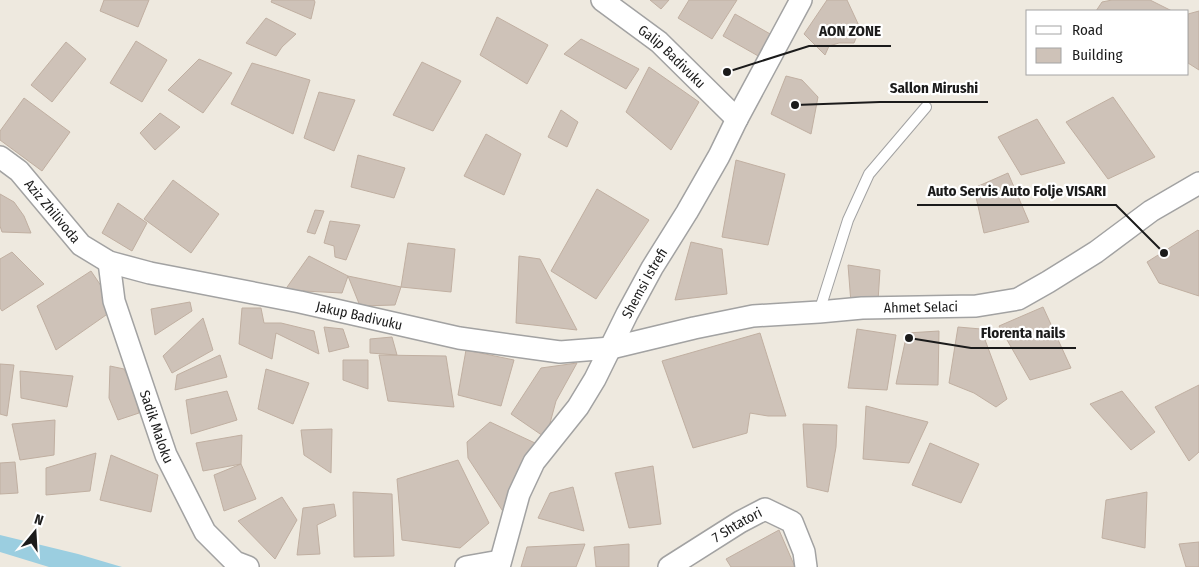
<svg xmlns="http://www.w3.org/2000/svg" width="1199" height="567" font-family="'Fira Sans Condensed',sans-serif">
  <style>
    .water { fill: #9bcee0 }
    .building { fill: #cec2b8; stroke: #c0afa1 }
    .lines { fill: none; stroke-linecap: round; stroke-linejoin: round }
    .service-casing { stroke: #a2a2a2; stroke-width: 12 }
    .minor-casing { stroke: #a2a2a2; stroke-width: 24 }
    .service { stroke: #fff; stroke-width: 10 }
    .minor { stroke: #fff; stroke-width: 21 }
    .labels { text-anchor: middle; stroke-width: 4.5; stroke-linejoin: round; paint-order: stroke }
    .street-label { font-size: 14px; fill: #1b1b1b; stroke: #fff }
    .leader { fill: none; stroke: #1b1b1b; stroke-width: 2 }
    .callout-dot { fill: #1b1b1b; stroke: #fff; stroke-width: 2 }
    .callout-label { font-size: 15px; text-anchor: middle; font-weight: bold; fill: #1b1b1b; stroke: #fff; stroke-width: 4.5; stroke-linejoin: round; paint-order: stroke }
  </style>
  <rect width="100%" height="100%" fill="#eee9df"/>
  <path class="water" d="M0,535L78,554L122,567H49L0,552Z"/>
  <path class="building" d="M104,0H149L138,27L100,11Z
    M272,0H314L315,2L311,19L271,2Z
    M650,0H669L661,9Z
    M689,0H737L712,39L678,18Z
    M827,0H847L860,28L854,43H839L829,46L825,55L804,34Z
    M1112,0H1150L1172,11H1096L1102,2Z
    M1199,11V70L1188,63V14Z
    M735,14L772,35L760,57L723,36Z
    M497,17L548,45L527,84L480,55Z
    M266,18L296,34L282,47L276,56L246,43Z
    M581,39L639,69L626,89L564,54Z
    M136,41L167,60L142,102L110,83Z
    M66,42L86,59L52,102L31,85Z
    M199,59L232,73L203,113L168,90Z
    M422,62L461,81L433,131L393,115Z
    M252,63L310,80L293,134L231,104Z
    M649,67L699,102L671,150L626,112Z
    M786,76L802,80L818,97L811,134L771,114Z
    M319,92L355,100L334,151L304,138Z
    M1113,97L1155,157L1108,179L1066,122Z
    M24,98L70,132L42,171L0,140V131Z
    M561,110L578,122L567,147L548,137Z
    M160,113L180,127L155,150L140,133Z
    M1037,119L1065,163L1021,175L998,137Z
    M486,134L521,154L504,195L464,176Z
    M358,155L405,168L394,198L351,187Z
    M736,160L785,174L768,245L722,237Z
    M1008,173L1029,222L984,233L974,188Z
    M173,180L219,214L191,253L144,219Z
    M597,189L649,220L596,299L551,271Z
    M0,194L14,202L24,216L31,233L2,232L0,226Z
    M118,203L147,223L132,251L102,233Z
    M315,210L324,211L315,234L307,232Z
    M330,221L360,225L346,260L335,257L334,246L324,243Z
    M1198,230L1199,231V296L1159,283L1147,262Z
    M691,242L722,249L727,294L675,300Z
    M408,243L455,249L451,292L401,287Z
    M12,252L44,284L2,311L0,308V259Z
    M309,256L348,276L342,293L285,290Z
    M519,256L540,259L577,330L516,323Z
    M848,265L880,270L878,301L851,303Z
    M91,271L116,308L56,350L37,306Z
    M348,276L401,287L395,305L360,306Z
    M190,302L192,311L155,335L151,309Z
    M1043,307L1071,368L1030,380L999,326Z
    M242,308H261L264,323H281L314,331L319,354L276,333L272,359L239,344Z
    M203,318L213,350L172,373L163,356Z
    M324,327L343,329L349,347L329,352Z
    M958,327L981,329L1007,399L996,407L974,393L949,383Z
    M857,329L896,335L887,390L848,388Z
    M939,331L938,385L896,384L907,333Z
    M760,333L786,416H768L750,413L747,433L693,448L662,361Z
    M392,337L397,355L370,353V339Z
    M466,350L514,360L501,406L458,395Z
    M220,355L227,377L175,390L177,375Z
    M379,355L446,356L454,407L388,401Z
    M343,360H368V389L343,380Z
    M577,363L556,401L546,438L511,414L541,368Z
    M0,364L14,365L7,416L0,414Z
    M110,366L124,369L134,389L139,413L118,420L109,398Z
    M266,369L309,383L293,424L258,409Z
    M20,371L73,376L67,407L21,398Z
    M1199,385V452L1189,461L1155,407Z
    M227,391L237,420L191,434L186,400Z
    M1122,391L1155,432L1131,450L1090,404Z
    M866,406L928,422L909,463L863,459Z
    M55,420L54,455L20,460L12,424Z
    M490,422L535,443L504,513L468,458L467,442Z
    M803,424L837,425L836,447L828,492L807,487Z
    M332,429L331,473L304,455L301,430Z
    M242,435L241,464L203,471L196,443Z
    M930,443L979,464L961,503L912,485Z
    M96,453L90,491L46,495V468Z
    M111,455L158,475L151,512L100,500Z
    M458,460L489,523L460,548L402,540L397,479Z
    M15,462L18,493L0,494V463Z
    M241,464L256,499L224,511L214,475Z
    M653,466L661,524L629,528L615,473Z
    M573,487L584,531L538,518L550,493Z
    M353,492L392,494L394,556L354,557Z
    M1147,492L1145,548L1102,538L1106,500Z
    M282,497L297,520L275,559L238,521Z
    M334,504L336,516L317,525L320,554L297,555L303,508Z
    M779,530L795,567H731L726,559Z
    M1199,542V567H1186L1179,544Z
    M585,544L576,567H521L527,547Z
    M629,544V567H596L594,547Z"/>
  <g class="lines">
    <g class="service-casing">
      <path id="service" d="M819,312L848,220L869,174L926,107"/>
    </g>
    <g class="minor-casing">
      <g id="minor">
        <path id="s1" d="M602,0L659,42L737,119"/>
        <path id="s2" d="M0,157L19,171L81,245L109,262L150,273L300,302L459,338L560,352L611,348L694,328L753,316L819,312L862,308L976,306L1018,299L1048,282L1096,252L1151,211L1199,183"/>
        <path id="s3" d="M109,262L114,301L166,455L205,532L235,562L248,567"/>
        <path d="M466,567L500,561"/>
        <path id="s4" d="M499,567L519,494L534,462L578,407L595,379L627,314L652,268L687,212L719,156L737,119L801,0"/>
        <path id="s5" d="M669,567L740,522L765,509L792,522L804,552L806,567"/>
      </g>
    </g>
    <use href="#service" class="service"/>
    <use href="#minor" class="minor"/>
  </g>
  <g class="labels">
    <g class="street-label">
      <text dy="5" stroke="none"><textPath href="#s1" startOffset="90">Galip Badivuku</textPath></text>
      <text dy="5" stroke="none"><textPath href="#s2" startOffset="76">Aziz Zhilivoda</textPath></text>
      <text dy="5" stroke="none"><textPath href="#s4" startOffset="322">Shemsi Istrefi</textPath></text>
      <text dy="5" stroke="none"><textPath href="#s2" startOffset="978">Ahmet Selaci</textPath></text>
      <text dy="5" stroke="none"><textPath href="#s2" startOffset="409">Jakup Badivuku</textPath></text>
      <text dy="5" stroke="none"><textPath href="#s3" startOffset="172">Sadik Maloku</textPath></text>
      <text dy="5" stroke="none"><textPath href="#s5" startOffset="80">7 Shtatori</textPath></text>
    </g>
  </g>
  <path class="leader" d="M727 72L809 46H891M795 105L880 102H988M1164 253L1116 205H917M909 338L971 348H1076"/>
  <g class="callout-dot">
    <circle cx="727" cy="72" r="5"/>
    <circle cx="795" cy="105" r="5"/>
    <circle cx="1164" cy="253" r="5"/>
    <circle cx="909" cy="338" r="5"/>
  </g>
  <g class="callout-label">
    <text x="850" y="36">AON ZONE</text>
    <text x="934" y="93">Sallon Mirushi</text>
    <text x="1017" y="196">Auto Servis Auto Folje VISARI</text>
    <text x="1023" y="338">Florenta nails</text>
  </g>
  <rect x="1026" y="10" width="162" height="65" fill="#ffffff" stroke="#a4a4a4"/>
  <rect x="1036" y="26" width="25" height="8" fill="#ffffff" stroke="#a4a4a4"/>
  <text x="1072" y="35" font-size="15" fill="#1b1b1b">Road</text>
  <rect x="1036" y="48" width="25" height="15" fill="#cec2b8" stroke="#a4a4a4"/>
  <text x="1072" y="60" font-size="15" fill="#1b1b1b">Building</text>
  <g transform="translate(35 532) rotate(18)" stroke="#ffffff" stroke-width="4" paint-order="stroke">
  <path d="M0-4L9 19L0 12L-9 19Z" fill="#1b1b1b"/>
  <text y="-8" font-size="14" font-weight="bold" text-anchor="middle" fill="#1b1b1b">N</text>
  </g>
</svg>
